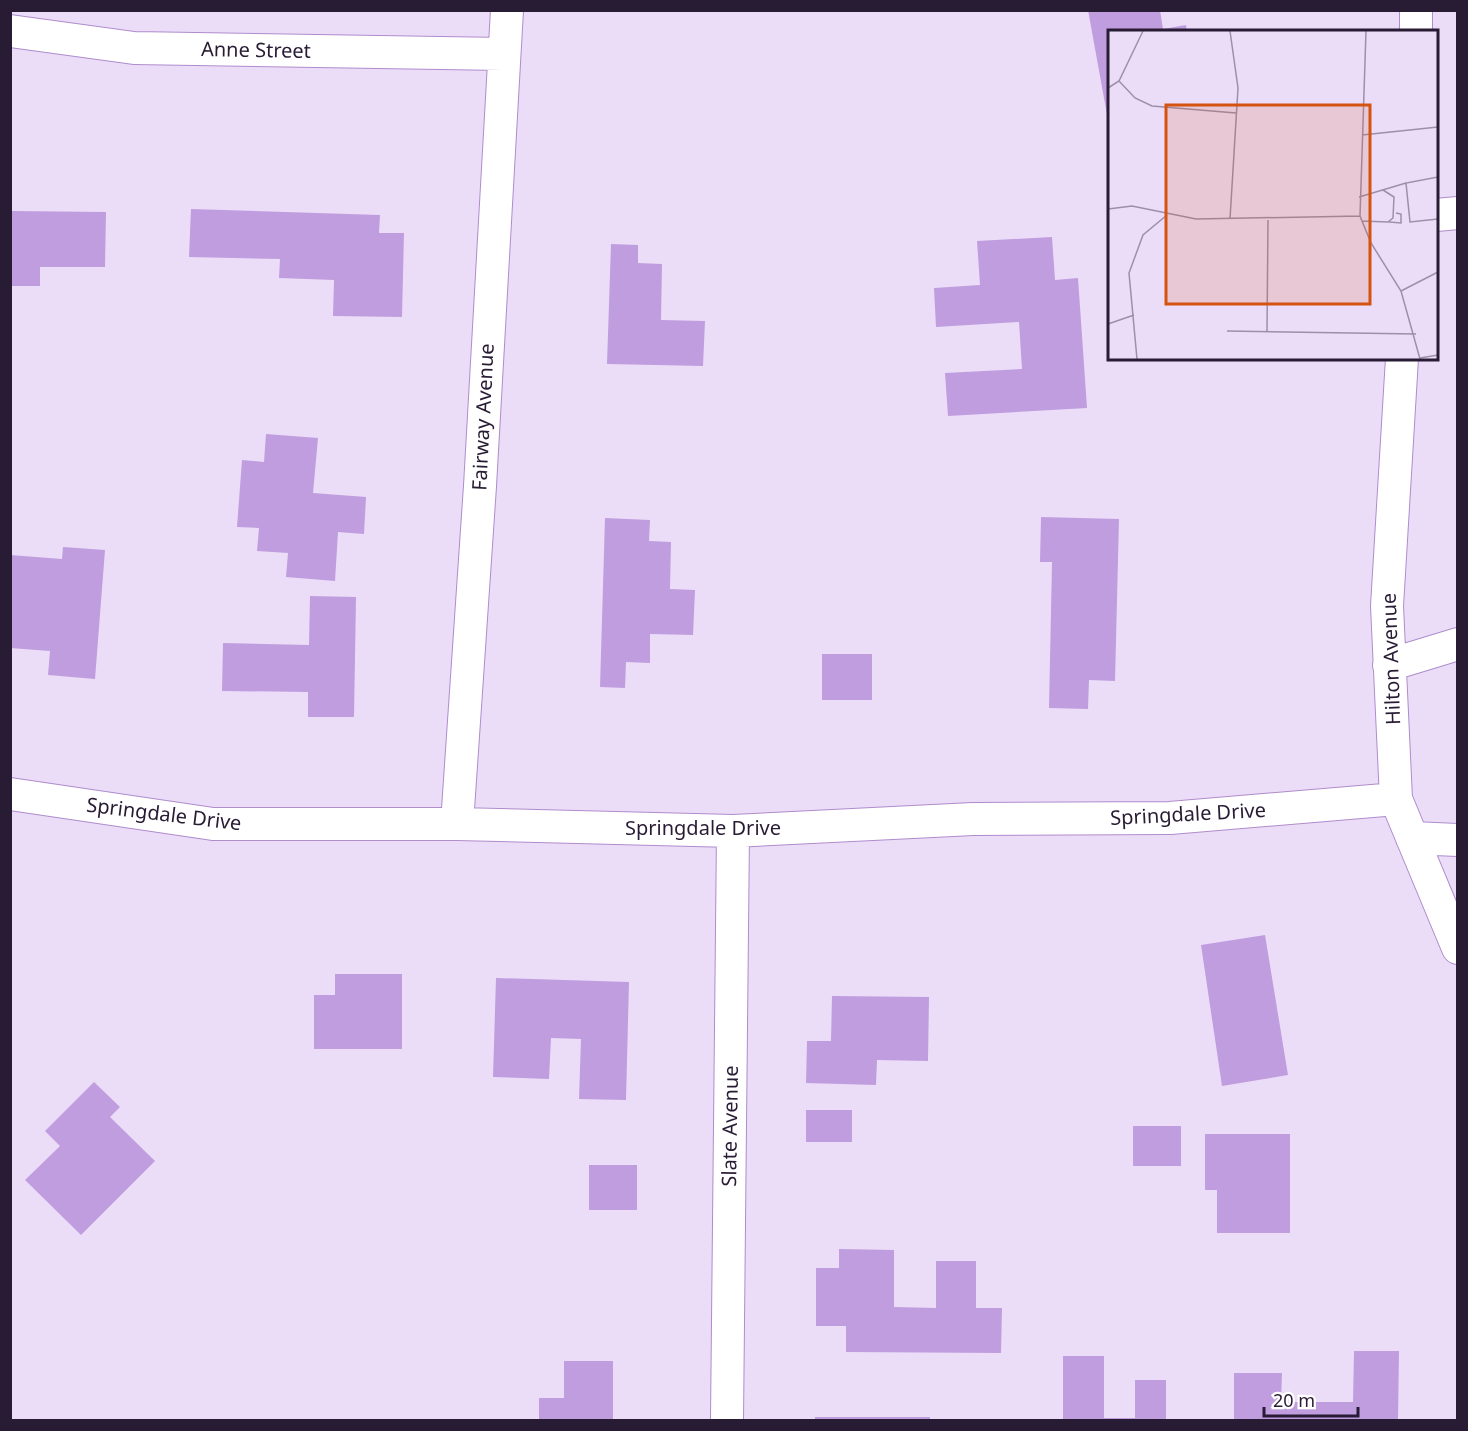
<svg xmlns="http://www.w3.org/2000/svg" width="1468" height="1431" font-family="'Noto Sans',sans-serif">
  <style>
    .building { fill: #c09dde }
    .lines { fill: none; stroke-linecap: round; stroke-linejoin: round }
    .minor-casing { stroke: #af8ccc; stroke-width: 34 }
    .minor { stroke: #fff; stroke-width: 32 }
    .labels { text-anchor: middle; stroke-width: 5; stroke-linejoin: round; paint-order: stroke }
    .street-label { font-size: 20px; fill: #281b34; stroke: #fff }
    .inset-road { fill: none; stroke: #9d8faa; stroke-width: 1.5 }
    .view { fill: #d55310; fill-opacity: 0.15; stroke: #d55310; stroke-width: 3 }
    .inset-edge { fill: none; stroke: #281b34; stroke-width: 3 }
  </style>
  <rect width="100%" height="100%" fill="#ebddf8"/>
  <path class="building" d="M1088,10H1160L1163,29L1186,25L1187,32H1110V131Z
    M191,209L380,215L379,233H404L402,317L333,316L334,280L279,278L280,259L189,257Z
    M10,211L106,212L105,267H40V286H10Z
    M1052,237L1055,280L1078,278L1087,408L948,416L945,373L1022,369L1019,322L936,327L934,288L980,285L977,241Z
    M611,244L638,245V263L662,264L661,320L705,321L703,366L607,364Z
    M266,434L318,438L313,493L366,497L364,534L338,532L335,581L286,577L288,553L257,551L259,528L237,527L242,460L264,462Z
    M1041,517L1119,519L1115,681L1089,680L1088,709L1049,708L1052,562H1040Z
    M605,518L650,520L649,541L671,542L670,589L695,590L693,635L650,634V663L626,662L625,688L600,687Z
    M63,547L105,550L95,679L48,675L50,651L10,648V555L62,559Z
    M310,596L356,597L354,717H308V692L222,691L223,643L309,645Z
    M822,654H872V700H822Z
    M1265,935L1288,1075L1222,1086L1201,945Z
    M335,974H402V1049H314V995H335Z
    M496,978L629,982L626,1100L579,1099L581,1039L551,1038L549,1079L493,1077Z
    M832,996L929,997L928,1061L877,1060L876,1085L806,1083L807,1041H831Z
    M94,1082L120,1107L110,1117L155,1161L81,1235L25,1180L60,1146L45,1131Z
    M806,1110H852V1142H806Z
    M1133,1126H1181V1166H1133Z
    M1205,1134H1290V1233H1217V1190H1205Z
    M589,1165H637V1210H589Z
    M839,1249L894,1250V1307L936,1308V1261H976V1308H1002L1001,1353L846,1352V1326H816V1268H839Z
    M1354,1351H1399L1398,1420H1234V1373H1282L1281,1402H1353Z
    M1063,1356H1104V1418H1135V1380H1166V1420H1063Z
    M564,1361H613V1420H539V1398H564Z
    M815,1417H930V1420H815Z"/>
  <g class="lines">
    <g class="minor-casing">
      <path id="minor" d="M10,31L134,48L503,54
        M1416,32V10
        M1436,215L1458,213
        M1402,358L1387,606L1396,799L1458,948
        M1389,665L1458,644
        M10,794L213,824H457L733,831L973,819L1170,818L1396,799
        M457,824L480,486L507,10
        M1412,838L1458,840
        M727,1420L733,831"/>
    </g>
    <use href="#minor" class="minor"/>
  </g>
  <g class="labels">
    <g class="street-label">
      <text transform="translate(256 50) rotate(1)" y="7">Anne Street</text>
      <text transform="translate(483 417) rotate(-87)" y="7">Fairway Avenue</text>
      <text transform="translate(1391 659) rotate(-92)" y="7">Hilton Avenue</text>
      <text transform="translate(164 814) rotate(7)" y="7">Springdale Drive</text>
      <text transform="translate(1188 814) rotate(-3)" y="7">Springdale Drive</text>
      <text x="703" y="835">Springdale Drive</text>
      <text transform="translate(730 1126) rotate(-89)" y="7">Slate Avenue</text>
    </g>
  </g>
  <g transform="translate(1108 30)">
    <rect width="330" height="330" fill="#ebddf8"/>
    <path class="inset-road" d="M258,1L252,186L263,213L293,261L312,329M11,51L27,68L44,76L128,83M0,58L11,51L35,1M254,105L330,97M330,147L298,153L302,192L330,189M251,167L298,153M0,179L24,176L88,189L252,186M122,189L130,58L122,1M254,191L280,192L285,188L286,167L275,160M281,192L293,193V184L288,183M293,261L330,242M0,294L26,285M119,301L308,304M159,301L160,190M312,328L330,325M29,329L21,243L35,205L59,185"/>
    <path class="view" d="M58,75H262V274H58Z"/>
    <rect width="330" height="330" class="inset-edge"/>
  </g>
  <rect width="1468" height="1431" fill="none" stroke="#281b34" stroke-width="24"/>
  <path d="M1264 1407v9h94v-9" fill="none" stroke="#281b34" stroke-width="3"/>
  <text x="1273" y="1407" font-size="18" fill="#281b34" stroke="#ffffff" stroke-width="4.5" paint-order="stroke">20 m</text>
</svg>
